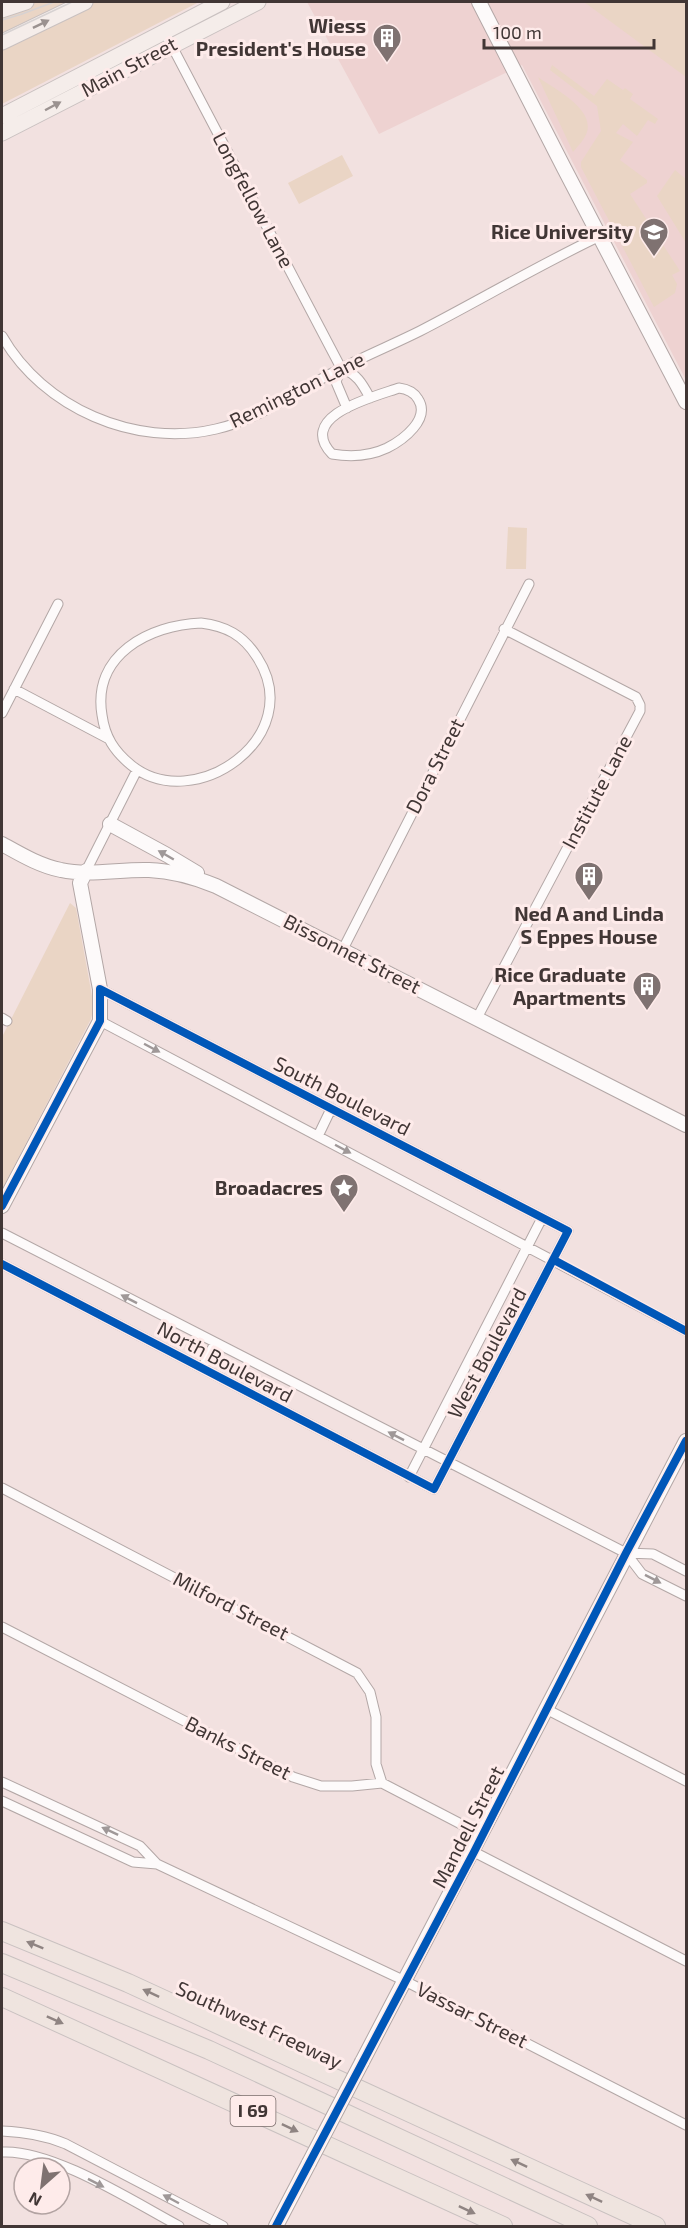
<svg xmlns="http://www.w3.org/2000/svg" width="688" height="2228" font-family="'Exo 2',sans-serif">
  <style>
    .built { fill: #eed2d1 }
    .green { fill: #ead5c5 }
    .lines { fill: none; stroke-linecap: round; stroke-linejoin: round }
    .street-casing { stroke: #b3a7a6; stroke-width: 11 }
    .secondary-casing { stroke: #b3a7a6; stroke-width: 16 }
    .primary-casing { stroke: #c9c1c0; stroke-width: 17 }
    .highway-casing { stroke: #c9c1c0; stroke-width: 20 }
    .street { stroke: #fdfafa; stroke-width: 9 }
    .secondary { stroke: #fdfafa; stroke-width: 14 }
    .primary { stroke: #f5edea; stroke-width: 15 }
    .highway { stroke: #efe4df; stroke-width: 18 }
    .tram { stroke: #d7d2d2; stroke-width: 1.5 }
    .secondary-bridge-casing { stroke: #b3a7a6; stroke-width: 16; stroke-linecap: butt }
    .secondary-bridge { stroke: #fdfafa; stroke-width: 14 }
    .cycleway-casing { stroke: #feebea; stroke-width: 11 }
    .cycleway { stroke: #0057b8; stroke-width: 8 }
    .oneway { fill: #9b9290 }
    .oneway2 { fill: #9f9898 }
    .oneway3 { fill: #8f8482 }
    .labels { text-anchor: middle; stroke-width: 6; stroke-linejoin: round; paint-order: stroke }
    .shield { fill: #feebea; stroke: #7a6c6b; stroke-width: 1.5 }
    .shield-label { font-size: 18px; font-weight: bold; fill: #413635 }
    .poi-label { font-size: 20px; font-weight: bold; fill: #413635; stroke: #feebea; text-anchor: end }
    .street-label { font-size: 20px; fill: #413635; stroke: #feebea }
  </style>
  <rect width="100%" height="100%" fill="#f2e1e0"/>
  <path class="built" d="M307,2H686V380L522,65L379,134Z"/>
  <path class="green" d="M2,2H199L2,104Z
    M584,2H686V77Z
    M552,65L594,96L607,79L623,90L625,88L633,94L630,99L658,119L655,124L648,120L637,136L623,124L616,133L633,142L620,160L647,180V183L630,194L680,271L672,275L677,284L675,293L654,307L581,167V162L601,131L597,106L550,70Z
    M538,77C554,89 594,108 587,132C585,139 578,146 573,152Z
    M342,155L353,176L299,204L288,183Z
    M675,170L686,179V243L657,196Z
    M508,527L527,528L526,569H506Z
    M70,903L76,908L94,1007L91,1019L2,1189V1037Z"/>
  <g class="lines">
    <g class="street-casing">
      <path id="street" d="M164,31L341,368
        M2,336C43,408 135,448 216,429C261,419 301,388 342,368C367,355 394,344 420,331C480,300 539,265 600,236
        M341,368C357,374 362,383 370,398
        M341,368L336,382L347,408
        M399,388C407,389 414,392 418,399C431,419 403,440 387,448C370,456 350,457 332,454C296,416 373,397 399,388Z
        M201,623C226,626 243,635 257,657C309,737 193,816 131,765C114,751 105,737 102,715C92,655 149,625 201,623Z
        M14,689L107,738
        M2,713L58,604
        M86,871L137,770
        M343,949L529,584
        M2,1018L7,1021
        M477,1018L640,711V705L636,697L504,629
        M100,1021L686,1331
        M318,1136L331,1109
        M2,1233L626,1553L653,1554L686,1571
        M2,1264L434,1489L568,1231L100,989
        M202,1368L215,1343
        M409,1477L542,1218
        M2,1488L357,1673L370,1692L376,1717V1764L382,1783
        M626,1553L642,1574L686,1596
        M2,1627L293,1777L321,1786H352L382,1783L482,1835
        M546,1709L686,1781
        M2,1782L140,1846L157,1864
        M2,1801L133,1862L157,1864L405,1981L686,2125
        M474,1852L686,1961
        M2,2131C25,2132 45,2135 66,2144L223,2226
        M2,2152C52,2149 134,2202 179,2226"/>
    </g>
    <g class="secondary-casing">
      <path id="secondary" d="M479,2L564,168L686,402
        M110,824L167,855L197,873
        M2,844C20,854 40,866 61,870C89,876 120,869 149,870C172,871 194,877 216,886L686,1125
        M2,1206L100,1021V989L80,883L86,871
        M362,2062L686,1441
        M276,2226L309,2163"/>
    </g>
    <g class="primary-casing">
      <path id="primary" d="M2,10L26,2
        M2,42L85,2
        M2,116L222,2
        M2,133L258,2"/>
    </g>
    <g class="highway-casing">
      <path id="highway" d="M2,1931L128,1983L656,2226
        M2,1963L209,2050L588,2226
        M2,1997L503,2226"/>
    </g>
    <use href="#street" class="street"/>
    <use href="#secondary" class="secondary"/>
    <use href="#primary" class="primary"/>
    <use href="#highway" class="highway"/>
    <path class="tram" d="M2,20L22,14L54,2
      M2,35L72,2"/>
    <g class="secondary-bridge-casing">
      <path id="secondary-bridge" d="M309,2163L362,2062"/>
    </g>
    <use href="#secondary-bridge" class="secondary-bridge"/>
    <g class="cycleway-casing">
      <path id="cycleway" d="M2,1206L100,1021V989L568,1231L434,1489L2,1264
        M554,1260L686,1331
        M276,2226L474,1852L626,1553L686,1441"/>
    </g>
    <use href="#cycleway" class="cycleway"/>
  </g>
  <defs><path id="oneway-solid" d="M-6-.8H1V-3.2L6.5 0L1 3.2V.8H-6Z" transform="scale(1.5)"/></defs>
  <g class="oneway">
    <use href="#oneway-solid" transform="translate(41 24) rotate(-26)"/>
    <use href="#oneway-solid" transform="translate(53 106) rotate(-28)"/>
  </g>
  <g class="oneway2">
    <use href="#oneway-solid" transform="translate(166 855) rotate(-150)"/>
    <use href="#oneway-solid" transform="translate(152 1048) rotate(28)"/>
    <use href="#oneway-solid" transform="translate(343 1149) rotate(28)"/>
    <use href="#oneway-solid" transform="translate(129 1299) rotate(-153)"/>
    <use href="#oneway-solid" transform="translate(396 1436) rotate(-153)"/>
    <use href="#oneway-solid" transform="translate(653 1579) rotate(27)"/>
    <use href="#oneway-solid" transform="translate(110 1831) rotate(-155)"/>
    <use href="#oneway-solid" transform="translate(96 2183) rotate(27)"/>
    <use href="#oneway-solid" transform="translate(171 2199) rotate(-152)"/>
  </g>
  <g class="oneway3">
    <use href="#oneway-solid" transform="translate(35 1945) rotate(-158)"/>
    <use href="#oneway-solid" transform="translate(151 1993) rotate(-155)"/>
    <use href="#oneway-solid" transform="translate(55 2020) rotate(24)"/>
    <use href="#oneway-solid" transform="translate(290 2128) rotate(25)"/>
    <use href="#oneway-solid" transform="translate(519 2163) rotate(-155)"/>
    <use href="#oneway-solid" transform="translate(594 2198) rotate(-155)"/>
    <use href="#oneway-solid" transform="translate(467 2210) rotate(25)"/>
  </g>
  <defs>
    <g id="building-pin" transform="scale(1.5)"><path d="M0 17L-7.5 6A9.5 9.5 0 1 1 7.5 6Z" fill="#7f7271" stroke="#feebea"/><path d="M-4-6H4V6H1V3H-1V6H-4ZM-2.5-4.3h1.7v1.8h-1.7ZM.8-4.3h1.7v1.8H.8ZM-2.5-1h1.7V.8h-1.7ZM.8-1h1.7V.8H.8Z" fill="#fff"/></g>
    <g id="university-pin" transform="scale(1.5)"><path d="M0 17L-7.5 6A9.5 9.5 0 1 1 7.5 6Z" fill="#7f7271" stroke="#feebea"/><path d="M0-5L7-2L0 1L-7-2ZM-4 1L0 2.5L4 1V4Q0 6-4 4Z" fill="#fff"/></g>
    <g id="sight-pin" transform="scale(1.5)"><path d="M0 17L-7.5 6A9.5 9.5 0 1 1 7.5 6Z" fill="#7f7271" stroke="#feebea"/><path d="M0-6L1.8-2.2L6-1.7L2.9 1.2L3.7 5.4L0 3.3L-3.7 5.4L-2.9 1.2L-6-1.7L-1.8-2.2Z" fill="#fff"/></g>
  </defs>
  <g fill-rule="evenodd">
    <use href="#building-pin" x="387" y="38"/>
    <use href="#university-pin" x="654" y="232"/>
    <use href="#building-pin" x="589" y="876"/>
    <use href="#building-pin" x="647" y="986"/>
    <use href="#sight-pin" x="344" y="1188"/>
  </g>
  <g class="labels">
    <rect class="shield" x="230.5" y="2096" width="45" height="30" rx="4.5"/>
    <g class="shield-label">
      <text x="253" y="2117">I 69</text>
    </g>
    <g class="poi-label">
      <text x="366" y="33">Wiess<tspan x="366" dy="23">President's House</tspan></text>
      <text x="633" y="239">Rice University</text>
      <text x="589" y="921" text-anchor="middle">Ned A and Linda<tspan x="589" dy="23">S Eppes House</tspan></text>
      <text x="626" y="982">Rice Graduate<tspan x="626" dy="23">Apartments</tspan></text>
      <text x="323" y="1195">Broadacres</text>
    </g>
    <g class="street-label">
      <text transform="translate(129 67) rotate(-28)" y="7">Main Street</text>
      <text transform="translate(253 200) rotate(62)" y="7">Longfellow Lane</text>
      <text transform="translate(297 390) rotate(-26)" y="7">Remington Lane</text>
      <text transform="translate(435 766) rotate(-63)" y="7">Dora Street</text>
      <text transform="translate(597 792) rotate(-62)" y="7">Institute Lane</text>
      <text transform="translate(352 954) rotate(27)" y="7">Bissonnet Street</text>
      <text transform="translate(342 1096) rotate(27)" y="7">South Boulevard</text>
      <text transform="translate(487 1353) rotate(-62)" y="7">West Boulevard</text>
      <text transform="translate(225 1362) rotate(28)" y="7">North Boulevard</text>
      <text transform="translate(231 1606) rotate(27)" y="7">Milford Street</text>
      <text transform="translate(238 1748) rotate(27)" y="7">Banks Street</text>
      <text transform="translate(468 1827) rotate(-63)" y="7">Mandell Street</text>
      <text transform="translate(472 2015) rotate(27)" y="7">Vassar Street</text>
      <text transform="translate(259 2025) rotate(25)" y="7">Southwest Freeway</text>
    </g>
  </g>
  <rect width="688" height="2228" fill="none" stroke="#413635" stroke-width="6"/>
  <g transform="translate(42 2186) rotate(208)"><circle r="28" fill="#feebea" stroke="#b2a3a2" stroke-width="1.5"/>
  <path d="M0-4.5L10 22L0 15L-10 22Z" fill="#7f7271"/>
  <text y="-9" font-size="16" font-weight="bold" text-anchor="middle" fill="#413635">N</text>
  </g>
  <path d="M484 39v9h170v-9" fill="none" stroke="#413635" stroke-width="3"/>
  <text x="493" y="39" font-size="18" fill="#413635" stroke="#feebea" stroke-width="4.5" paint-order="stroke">100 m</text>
</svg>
